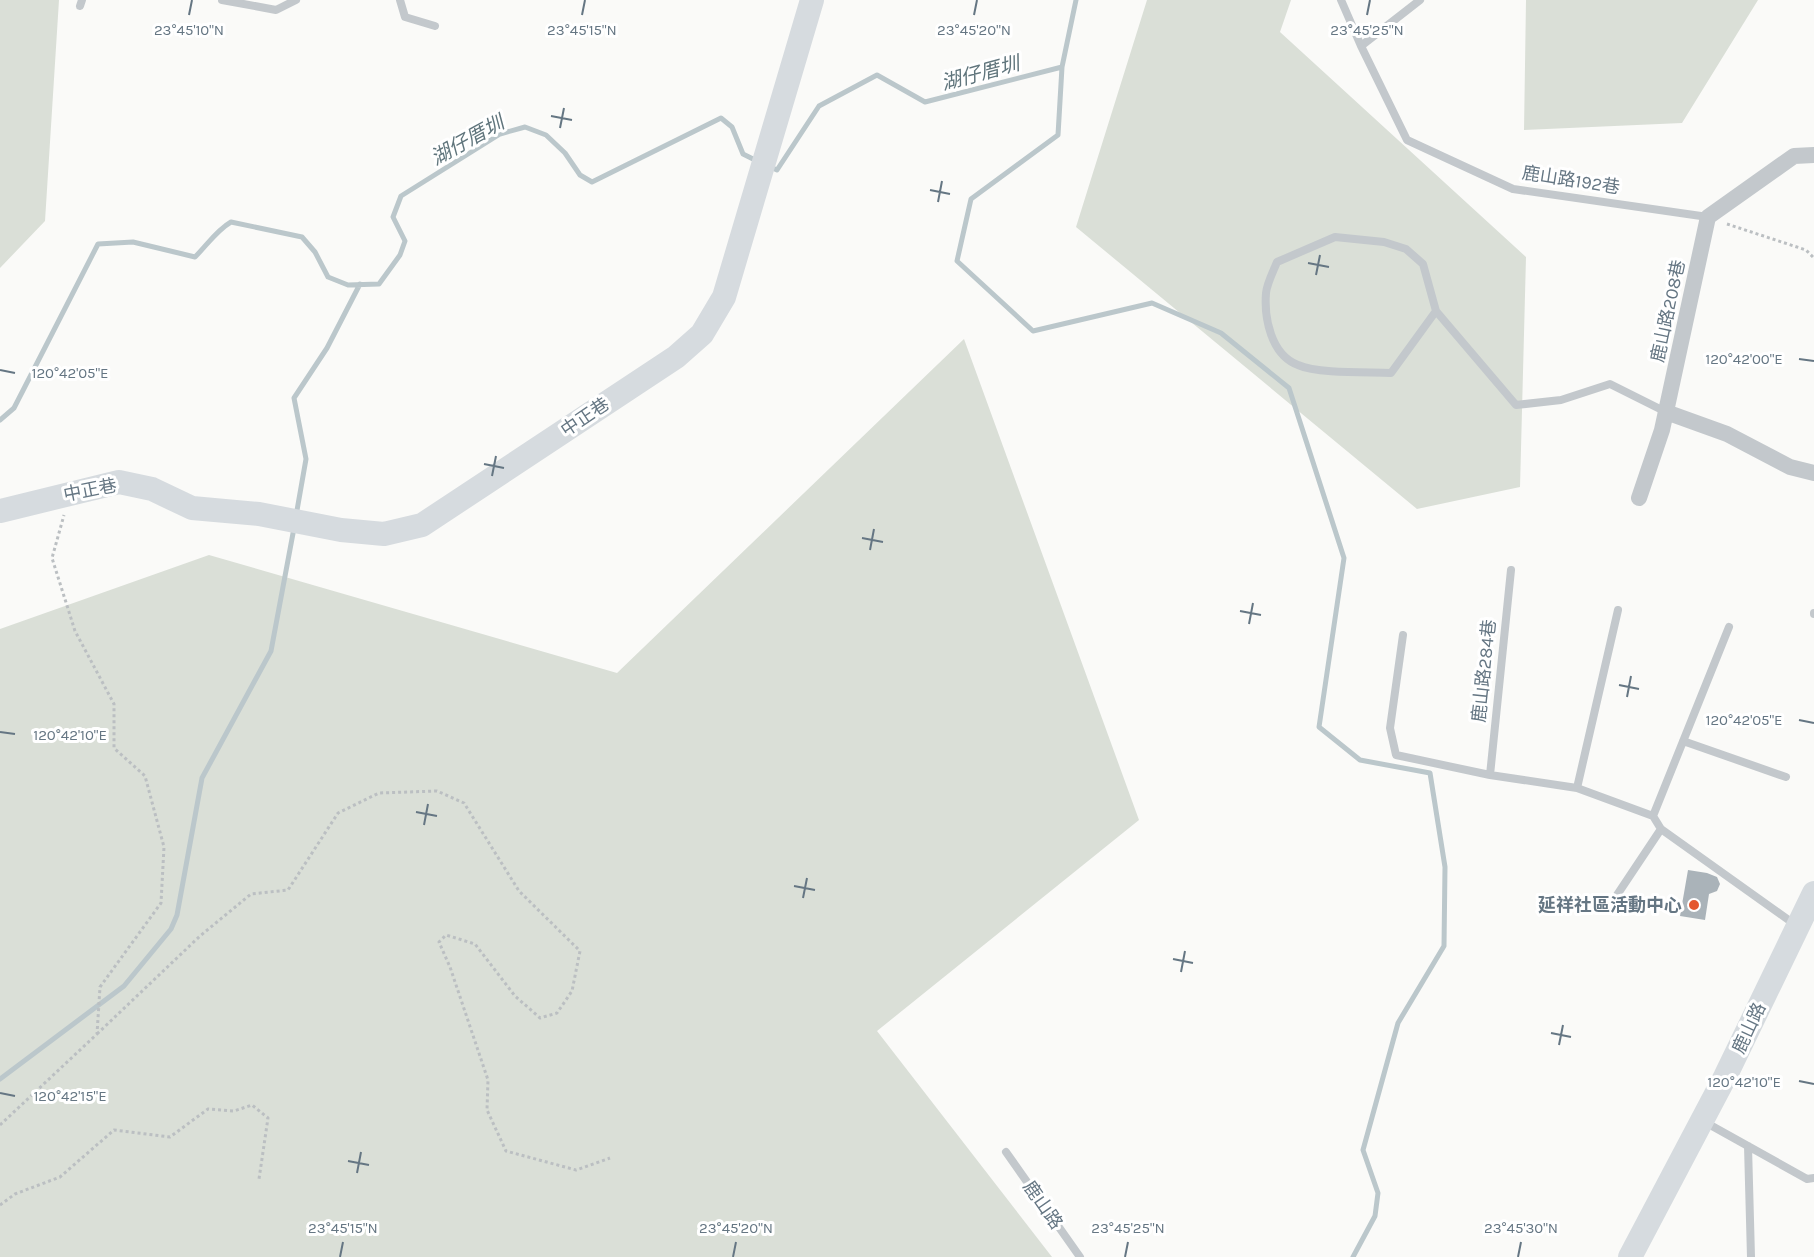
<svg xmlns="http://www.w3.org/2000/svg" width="1814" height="1257" font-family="Karla,'Noto Sans TC',sans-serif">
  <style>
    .green { fill: #dadfd7 }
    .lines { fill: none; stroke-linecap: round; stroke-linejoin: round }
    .stream { stroke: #bbc7cb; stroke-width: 5 }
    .building { fill: #aab3b9 }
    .path { stroke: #bbbfc2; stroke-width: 3; stroke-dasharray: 3 3; stroke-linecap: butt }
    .lane { stroke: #c3c8cc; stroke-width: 8 }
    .street { stroke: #c3c8cc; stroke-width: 16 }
    .secondary { stroke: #d6dbdf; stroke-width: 24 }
    .ticks { fill: none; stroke: #657683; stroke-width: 2 }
    .poi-dot { fill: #e4572e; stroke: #fff; stroke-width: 2 }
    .labels { text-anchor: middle; stroke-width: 6; stroke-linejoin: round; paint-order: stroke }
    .street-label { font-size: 18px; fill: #657683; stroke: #fff }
    .poi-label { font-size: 18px; font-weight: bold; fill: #657683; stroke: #fff; text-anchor: end }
    .water-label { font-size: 20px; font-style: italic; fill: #60757c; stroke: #fff }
    .ticks-label { font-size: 15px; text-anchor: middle; fill: #657683; stroke: #fff; stroke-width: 6; stroke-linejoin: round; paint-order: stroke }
  </style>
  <rect width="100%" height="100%" fill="#fafaf8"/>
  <path class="green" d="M0,0H59L45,221L0,268Z
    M1147,0H1291L1280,32L1526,257L1520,487L1417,509L1076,227Z
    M1526,0H1758L1682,123L1524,130Z
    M964,339L1139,820L877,1031L1052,1257H0V629L209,555L617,673Z"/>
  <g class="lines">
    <path class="stream" d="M1076,0L1062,67L1058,135L971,199L957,261L1033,331L1152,303L1221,333L1289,388L1344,558L1319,727L1360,760L1430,773L1445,867L1444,946L1398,1023L1363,1150L1378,1193L1375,1216L1353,1257
      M768,166L777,170L819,106L877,75L925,102L1062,67
      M0,420L14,408L98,244L133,242L195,257C207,245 217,230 231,222L302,237L315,252L328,277L348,285L379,284L400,255L405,241L393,217L401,196L500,134L525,127L546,135L565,153L580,175L592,182L721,118L732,127L743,154L757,161
      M296,516L306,459L294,398L327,348L360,284
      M0,1079L124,986L171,929L177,915L202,778L271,651L294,528"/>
  </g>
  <path class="building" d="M1688,870L1707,873L1717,877L1720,884L1717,891L1709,894L1705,920L1680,916Z"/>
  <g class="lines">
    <path class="path" d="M1727,224L1806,250L1814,258
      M97,1034L200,936L251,894L288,890L338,813L379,793L437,791L464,803L519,891L580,951L572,991L557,1013L540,1018L515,996L475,944L446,935L439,942L450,967L488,1080L487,1110L506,1151L576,1170L610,1158
      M0,1125L97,1034L100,987L161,903L164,847L145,776L114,748V704L75,631L52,558L64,515
      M0,1205L15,1194L60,1177L114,1130L170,1137L208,1109L234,1111L252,1105L268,1118L259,1179"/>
    <path class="lane" d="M222,0L276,10L296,0
      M400,0L405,17L435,26
      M1341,0L1361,46L1407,140L1513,189L1708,217
      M80,6L82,0
      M1361,46L1420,0
      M1436,311L1391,373C1367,372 1318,374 1298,365C1271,355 1264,318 1266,293C1267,283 1273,272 1277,262L1335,237L1384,242L1406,249L1423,264L1436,311L1516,405L1561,400L1610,384L1666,412
      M1814,613V614
      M1403,635L1390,728L1396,755L1490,775L1577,788L1653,816L1661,829L1797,926
      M1683,741L1786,777
      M1490,775L1511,570
      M1577,788L1618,610
      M1653,816L1729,627
      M1617,895L1661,829
      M1703,1121L1807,1179L1814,1178
      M1748,1146L1751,1257
      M1006,1152L1080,1257"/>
    <path class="street" d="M1666,412L1727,434L1790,467L1814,473
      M1639,498L1662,430L1708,217L1794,156L1814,155"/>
    <path class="secondary" d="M0,511L119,482L152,489L192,508L259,514L341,530L384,534L422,525L676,357L702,334L724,297L812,0
      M1630,1257L1725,1077L1814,893"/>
  </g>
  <path class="ticks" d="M189,15L192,0M582,15L585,0M974,15L977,0M1367,15L1370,0M551,116L572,120M560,128L564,108M930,190L950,194M938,202L942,181M1308,263L1329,267M1316,275L1320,255M1799,359L1814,361M0,370L15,373M484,464L504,468M492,476L496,456M862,538L883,542M870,550L874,529M1240,611L1261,615M1249,624L1253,603M1619,685L1639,689M1627,697L1631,676M1799,720L1814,723M0,732L15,734M416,812L437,816M424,825L428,804M794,886L815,890M803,898L807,878M1173,959L1193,963M1181,972L1185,951M1551,1033L1571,1037M1559,1045L1563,1025M1799,1081L1814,1084M0,1093L15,1096M348,1161L369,1165M357,1173L361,1152M340,1257L343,1242M733,1257L736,1242M1125,1257L1128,1242M1518,1257L1521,1242"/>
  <circle class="poi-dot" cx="1694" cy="905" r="6"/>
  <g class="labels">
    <g class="street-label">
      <text transform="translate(1571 180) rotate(9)" y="6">鹿山路192巷</text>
      <text transform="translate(1668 311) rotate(-78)" y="6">鹿山路208巷</text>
      <text transform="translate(585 417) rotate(-34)" y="6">中正巷</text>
      <text transform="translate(90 490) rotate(-11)" y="6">中正巷</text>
      <text transform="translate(1484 671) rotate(-84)" y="6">鹿山路284巷</text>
      <text transform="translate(1749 1028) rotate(-65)" y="6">鹿山路</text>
      <text transform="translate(1043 1205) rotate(55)" y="6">鹿山路</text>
    </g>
    <g class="poi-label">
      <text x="1682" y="911">延祥社區活動中心</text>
    </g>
    <g class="water-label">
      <text transform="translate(980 73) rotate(-15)" y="7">湖仔厝圳</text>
      <text transform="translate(467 140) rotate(-29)" y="7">湖仔厝圳</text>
    </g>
  </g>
  <g class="ticks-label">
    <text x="582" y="35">23°45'15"N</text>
    <text x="974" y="35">23°45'20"N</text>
    <text x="1367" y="35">23°45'25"N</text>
    <text x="189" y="35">23°45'10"N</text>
    <text x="1744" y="364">120°42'00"E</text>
    <text x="70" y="378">120°42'05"E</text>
    <text x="1744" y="725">120°42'05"E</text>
    <text x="70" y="740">120°42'10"E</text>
    <text x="1744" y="1087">120°42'10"E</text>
    <text x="70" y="1101">120°42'15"E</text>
    <text x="343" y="1233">23°45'15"N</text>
    <text x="736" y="1233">23°45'20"N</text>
    <text x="1128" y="1233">23°45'25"N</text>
    <text x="1521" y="1233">23°45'30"N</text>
  </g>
</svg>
